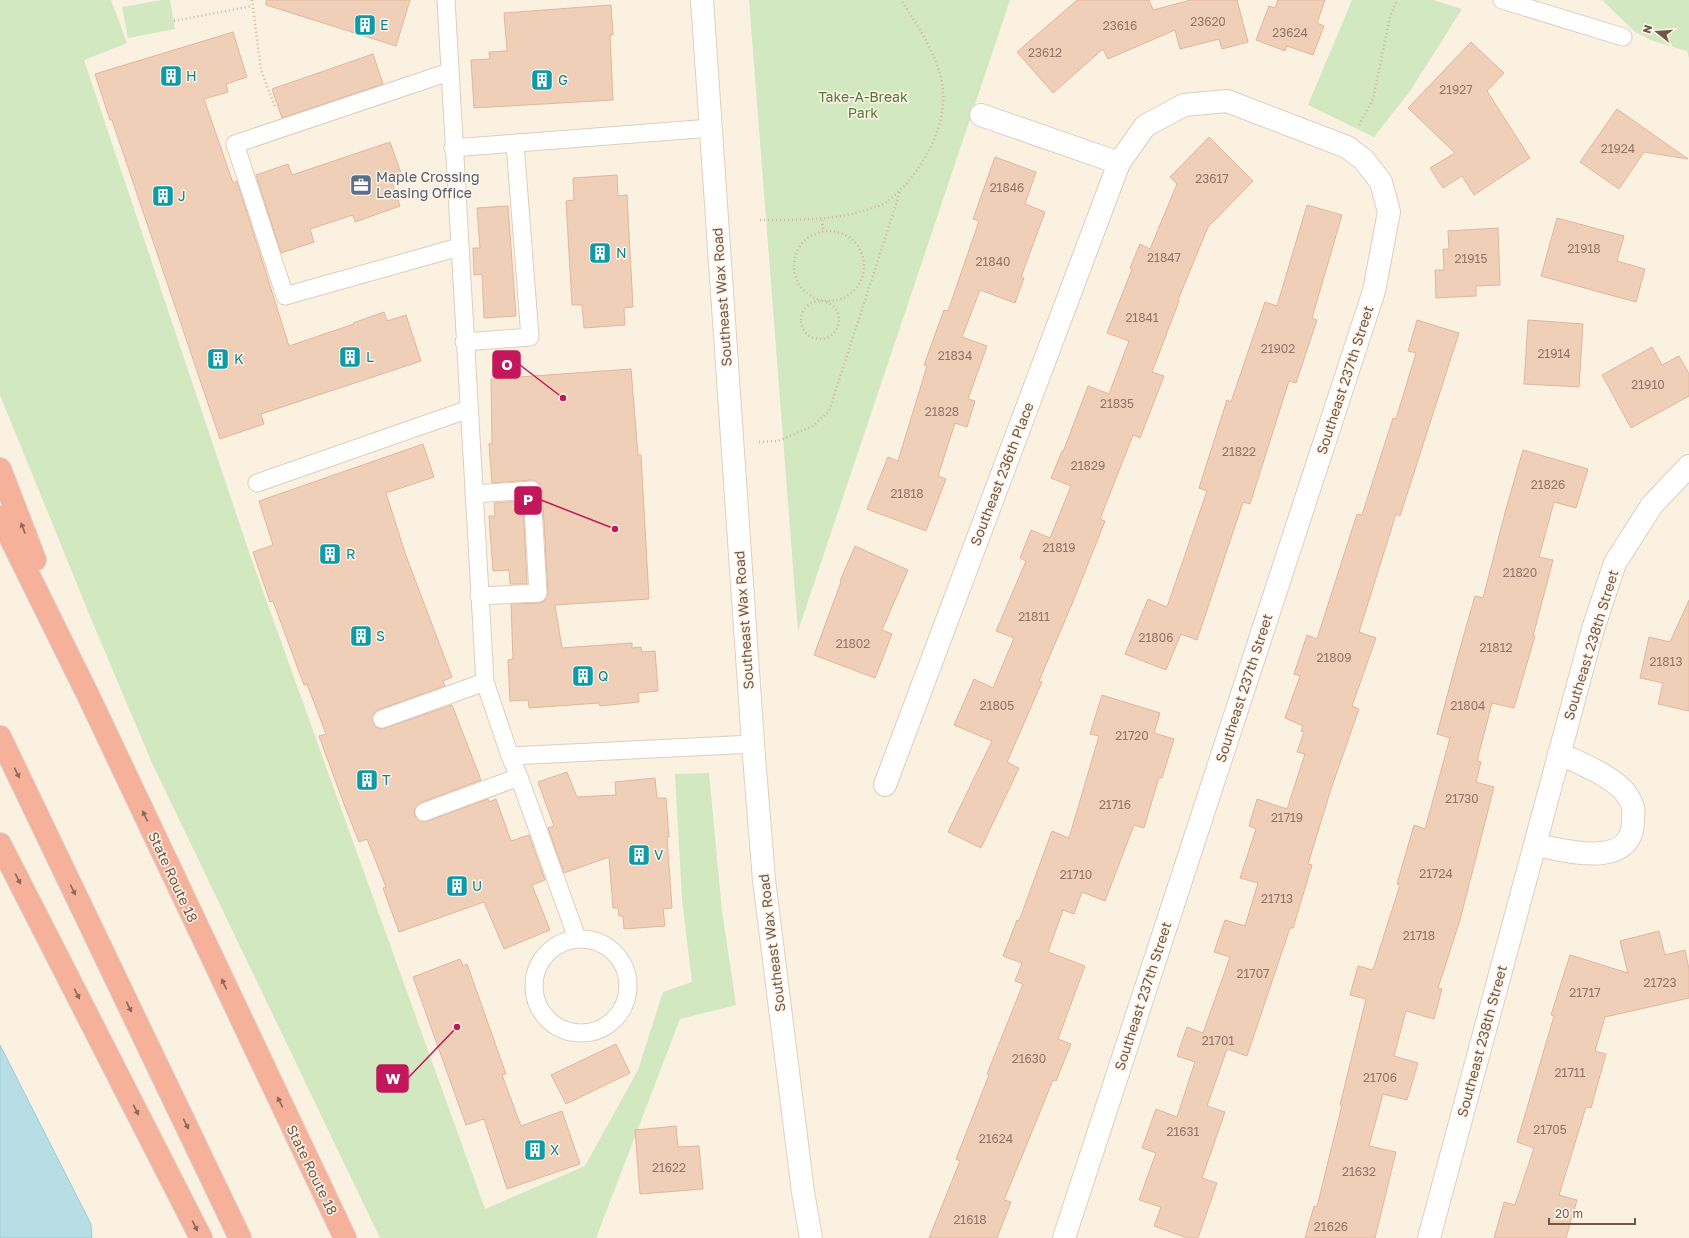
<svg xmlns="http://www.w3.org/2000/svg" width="1689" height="1238" font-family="'Golos Text',sans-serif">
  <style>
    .green { fill: #d1e8c0 }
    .water { fill: #b6dee4; stroke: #9dcdd6 }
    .building { fill: #f0cfb9; stroke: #e2b69a }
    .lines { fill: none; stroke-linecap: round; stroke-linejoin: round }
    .lane-casing { stroke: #dfcdbd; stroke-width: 19 }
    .street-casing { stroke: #dfcdbd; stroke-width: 24 }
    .secondary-casing { stroke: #e4cebb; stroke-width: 24 }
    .highway-casing { stroke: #dad3d0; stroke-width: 24 }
    .path { stroke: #d5b39d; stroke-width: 2.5; stroke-dasharray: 1 3; stroke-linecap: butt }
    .lane { stroke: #fff; stroke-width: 17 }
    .street { stroke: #fff; stroke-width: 22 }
    .secondary { stroke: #fff; stroke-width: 22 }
    .highway { stroke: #f5b199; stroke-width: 22 }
    .oneway { fill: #8c6959 }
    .labels { text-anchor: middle; stroke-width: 3; stroke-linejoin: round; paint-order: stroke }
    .number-label { font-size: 12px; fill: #927565 }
    .culture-label { font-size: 14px; fill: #0d838f; stroke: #fff5e7; text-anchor: start }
    .park-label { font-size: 14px; fill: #517841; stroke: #fff5e7 }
    .service-label { font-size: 14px; fill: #4e5e75; stroke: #fff5e7; text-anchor: start }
    .street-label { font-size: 14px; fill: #725749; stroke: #fff5e7 }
    .leader { fill: none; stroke: #c2185b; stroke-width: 1.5 }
    .callout-dot { fill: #c2185b; stroke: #fff5e7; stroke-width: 1.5 }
    .callout { fill: #c2185b; stroke: #c2185b; stroke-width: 1.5 }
    .callout-label { font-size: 15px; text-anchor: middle; font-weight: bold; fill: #fff }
  </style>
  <rect width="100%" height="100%" fill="#fbf1e1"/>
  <path class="green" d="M0,0H111L127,43L84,60L251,558L485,1209L585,1166L638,1070L663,992L692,982L682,899L675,774L709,773L722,911L736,1005L680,1019L596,1238H380L152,763L92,621L0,395Z
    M162,0H170L175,29L128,38L122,7Z
    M749,0H1010L798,631Z
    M1352,0H1433L1462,9L1410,91L1374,137L1308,105Z
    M1602,0H1689V58L1687,51L1653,41L1635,32Z"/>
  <path class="water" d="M0,1045L91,1224L92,1238H0Z"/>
  <path class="building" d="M266,0H410L396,46L266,5Z
    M1077,0H1149L1153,10L1191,0H1237L1248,42L1222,49L1219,39L1180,49L1175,30L1108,59L1103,49L1053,93L1017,52Z
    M1278,0H1325L1317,23L1324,26L1313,55L1287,46L1285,51L1256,40L1269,6L1275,8Z
    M611,5L613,35H610L613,100L474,108L471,60L490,59L489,52L507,51L504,13Z
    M233,32L247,77L226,84L228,92L204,99L233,183L237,181L289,346L354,324L353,323L384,312L387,321L406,315L421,361L261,414L264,424L220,439L112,120H110L95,74Z
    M1471,42L1504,73L1487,91L1530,158L1474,195L1462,176L1443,188L1430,168L1455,153L1408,108Z
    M373,54L383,84L282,118L272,89Z
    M1617,109L1688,159L1644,152L1619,189L1580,162Z
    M1209,137L1253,181L1208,227L1178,300L1179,301L1152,372L1164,376L1140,438L1133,435L1100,519L1105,521L1072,604L1039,681L1042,682L1007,762L1019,768L981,848L948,832L992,741L954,725L974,679L993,688L1014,638L996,631L1026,561L1020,558L1031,530L1050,538L1071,486L1051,478L1062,451L1063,452L1088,386L1109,394L1129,341L1107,333L1132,269L1130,268L1140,244L1150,249L1177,184L1170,177Z
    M390,142L402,176L391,179L400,206L355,222L353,215L310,229L314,242L281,253L256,175L288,164L292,175Z
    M995,157L1036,172L1025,204L1045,212L1021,277L1024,278L1015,303L980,290L962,337L987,346L968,399L975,401L967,427L955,423L938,476L946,479L926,531L867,509L888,457L898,461L927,366L924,365L944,310L948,311L979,221L973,219Z
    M617,175L618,196L627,195L633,307L624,308L625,325L584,328L582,305H572L566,201L574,200L573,178Z
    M1307,205L1342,215L1312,318L1317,320L1296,383L1289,381L1250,504L1243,502L1197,640L1181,634L1166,670L1125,654L1148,599L1167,607L1207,491L1199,488L1227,400L1231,402L1265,302L1277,306Z
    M508,206L516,316L484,318L482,274L474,275L473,248H480L477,208Z
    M1557,218L1624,236L1617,261L1645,269L1636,302L1541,276Z
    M1498,228L1500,285L1476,286V296L1436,298L1435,270H1444L1443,249H1449L1448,231Z
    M1417,320L1459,333L1400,516L1396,514L1359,632L1376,638L1352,706L1359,709L1331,789L1308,864L1312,865L1293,928H1290L1247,1056L1227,1049L1207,1106L1225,1112L1202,1178L1217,1183L1198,1238H1187L1154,1226L1161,1207L1139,1200L1156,1153L1142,1148L1156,1109L1177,1117L1195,1062L1177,1056L1187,1027L1203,1033L1230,957L1214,952L1225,920L1245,926L1258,883L1240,878L1256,829L1249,826L1257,799L1287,809L1305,754L1297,752L1304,732L1301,731L1303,726L1285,718L1300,676L1294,674L1307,635L1317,639L1357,514L1362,515L1393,418L1396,419L1416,353L1408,351Z
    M1528,320L1583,324L1579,387L1524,384Z
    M1652,347L1662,365L1679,356L1689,374V396L1631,428L1602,375Z
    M631,369L638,455H641L649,599L555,605L562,648L632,643V648L641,647L642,652L655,651L658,691L638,693L639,702L600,706L599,703L529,708L528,700L510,701L508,660L513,659L511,604L539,603L544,601L548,593L542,489L540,484L532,480L492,483L489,444L492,443L491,379Z
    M423,444L434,477L386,493L406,556L452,677L443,681L445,686L378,710L374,713L373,722L376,727L381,729L385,728L452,705L481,780L420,803L414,810L415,816L422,822L427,821L488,799L489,802L496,799L511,841L529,835L545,880L532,885L550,930L504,949L484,902L399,932L383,888L386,887L367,839L359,842L344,804L319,736L326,734L307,684L304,685L273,601L270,602L253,552L273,545L259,501Z
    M1523,450L1588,469L1576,508L1554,502L1539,557L1553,560L1533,636H1535L1514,708L1492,703L1477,761L1481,762L1476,782L1494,787L1460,920L1438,988L1442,989L1434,1019L1406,1011L1394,1056L1418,1063L1407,1100L1383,1094L1369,1146L1396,1152L1375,1238H1305L1314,1206L1317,1207L1342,1105H1340L1366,999L1350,995L1358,966L1373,970L1400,885L1397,884L1414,825L1425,829L1450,738L1437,734L1457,659L1475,596L1483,598L1506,509Z
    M523,501L527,584H510L509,570L493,571L489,516H495L494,503Z
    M855,546L908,570L882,630L892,634L875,678L814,655L841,582L840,581Z
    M1689,600V711L1658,704L1663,683L1640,678L1649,637L1670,642Z
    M1102,695L1160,713L1154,733L1174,739L1162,778L1159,777L1144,828L1134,825L1105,901L1082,892L1074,914L1063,910L1048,952L1085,966L1058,1039L1071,1044L1056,1081L1053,1080L1004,1200L1011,1202L997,1238H929L960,1161L956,1159L989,1075L987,1074L1023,984L1015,981L1022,963L1003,956L1017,920L1019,921L1052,831L1069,838L1099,736L1090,734Z
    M567,772L577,797L616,795L615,782L655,778L657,798H666L669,837H667L672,908L663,909L665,926L624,929L623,916H619L618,908H613L609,857L564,873L548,828L554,826L538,782Z
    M1659,931L1665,955L1685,950L1689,969V998L1605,1017L1595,1051L1606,1054L1591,1108L1586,1107L1559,1195L1577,1200L1566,1238H1494L1504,1202L1515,1205L1534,1148L1517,1142L1554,1016L1551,1015L1570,955L1628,973L1620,941Z
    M460,959L463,966L467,964L506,1074L502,1075L521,1126L562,1111L580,1164L507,1189L484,1119L466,1125L413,977Z
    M616,1044L630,1073L566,1104L551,1075Z
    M676,1126L678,1147L699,1146L703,1189L640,1194L635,1130Z"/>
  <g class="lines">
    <g class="lane-casing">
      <path id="lane" d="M446,0L485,682L510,756L519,777L577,938
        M1502,0L1623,37
        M449,72L235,144L285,296L459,247
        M453,148L711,128
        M464,342L530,337L515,143
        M257,483L469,409
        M474,494L532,490L538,593L479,596
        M382,719L485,682
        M510,756L753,744
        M424,812L519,777
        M534 986a47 47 0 1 1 94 0a47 47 0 1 1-94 0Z"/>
    </g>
    <g class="street-casing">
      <path id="street" d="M981,115L1119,163
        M885,785L1119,163L1145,126L1184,105L1227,101L1347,147L1364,160L1381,182L1389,212L1374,291L1064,1238
        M1535,845C1565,850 1633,871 1633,820C1633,817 1634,811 1633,808C1632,802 1625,791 1620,787C1603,772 1579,763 1559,753
        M1429,1238L1593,629L1615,563L1652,505L1689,466"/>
    </g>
    <g class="secondary-casing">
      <path id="secondary" d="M702,0L753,744L764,880L803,1192L811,1238"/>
    </g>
    <g class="highway-casing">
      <path id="highway" d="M0,469L35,560
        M0,517L88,695L345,1238
        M0,737L240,1238
        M0,844L201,1238"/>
    </g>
    <path class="path" d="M252,0L261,70L275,107
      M174,21L252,6
      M1359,125L1373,99L1390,17L1397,0
      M760,220C796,220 832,221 866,210C873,208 883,205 888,201C922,174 952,121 941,78C934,49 917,25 901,0
      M822,220L823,231
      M794 266a35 35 0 1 1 70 0a35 35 0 1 1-70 0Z
      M801 320a19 19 0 1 1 38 0a19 19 0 1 1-38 0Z
      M759,442L778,441L813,426L829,411L901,189"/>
    <use href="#lane" class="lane"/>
    <use href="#street" class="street"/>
    <use href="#secondary" class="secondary"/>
    <use href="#highway" class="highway"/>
  </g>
  <defs><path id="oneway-solid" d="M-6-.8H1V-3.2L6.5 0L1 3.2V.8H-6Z"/></defs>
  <g class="oneway">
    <use href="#oneway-solid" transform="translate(23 528) rotate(-111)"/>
    <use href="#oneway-solid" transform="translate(17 773) rotate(64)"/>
    <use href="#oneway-solid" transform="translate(145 816) rotate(-115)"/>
    <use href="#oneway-solid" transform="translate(18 879) rotate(63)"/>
    <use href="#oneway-solid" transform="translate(73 890) rotate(64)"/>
    <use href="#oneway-solid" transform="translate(224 984) rotate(-115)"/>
    <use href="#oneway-solid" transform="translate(77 994) rotate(63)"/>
    <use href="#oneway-solid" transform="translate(129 1007) rotate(64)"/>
    <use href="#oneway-solid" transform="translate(280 1102) rotate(-116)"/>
    <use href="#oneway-solid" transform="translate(136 1110) rotate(63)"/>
    <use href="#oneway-solid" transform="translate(186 1124) rotate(64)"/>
    <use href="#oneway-solid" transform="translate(195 1226) rotate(63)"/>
  </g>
  <defs>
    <g id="building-square" transform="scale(1.15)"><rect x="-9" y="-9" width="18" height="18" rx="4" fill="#0f9aa8" stroke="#fff5e7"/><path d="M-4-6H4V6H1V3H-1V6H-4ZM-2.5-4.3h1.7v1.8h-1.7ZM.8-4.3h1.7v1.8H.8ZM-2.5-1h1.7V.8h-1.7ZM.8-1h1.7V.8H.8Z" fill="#fff"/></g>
    <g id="office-square" transform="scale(1.15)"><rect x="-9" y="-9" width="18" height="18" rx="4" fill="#5c6f8a" stroke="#fff5e7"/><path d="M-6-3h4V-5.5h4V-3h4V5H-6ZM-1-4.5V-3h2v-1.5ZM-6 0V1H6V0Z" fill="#fff"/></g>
  </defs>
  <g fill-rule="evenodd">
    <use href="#building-square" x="365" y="25"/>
    <use href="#building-square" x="171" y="76"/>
    <use href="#building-square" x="542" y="80"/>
    <use href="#office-square" x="361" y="185"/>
    <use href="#building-square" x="163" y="196"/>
    <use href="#building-square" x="600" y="253"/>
    <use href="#building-square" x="350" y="357"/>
    <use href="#building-square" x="218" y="359"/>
    <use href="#building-square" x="330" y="554"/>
    <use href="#building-square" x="361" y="636"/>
    <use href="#building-square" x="583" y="676"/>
    <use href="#building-square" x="367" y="780"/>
    <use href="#building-square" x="639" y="855"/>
    <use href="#building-square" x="457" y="886"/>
    <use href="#building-square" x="535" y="1150"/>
  </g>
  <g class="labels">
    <g class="number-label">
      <text x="1208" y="26">23620</text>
      <text x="1120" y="30">23616</text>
      <text x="1290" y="37">23624</text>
      <text x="1045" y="57">23612</text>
      <text x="1456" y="94">21927</text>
      <text x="1618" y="153">21924</text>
      <text x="1212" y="183">23617</text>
      <text x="1007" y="192">21846</text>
      <text x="1584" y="253">21918</text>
      <text x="1164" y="262">21847</text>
      <text x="1471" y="263">21915</text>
      <text x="993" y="266">21840</text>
      <text x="1142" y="322">21841</text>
      <text x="1278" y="353">21902</text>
      <text x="1554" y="358">21914</text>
      <text x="955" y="360">21834</text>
      <text x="1648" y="389">21910</text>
      <text x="1117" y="408">21835</text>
      <text x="942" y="416">21828</text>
      <text x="1239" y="456">21822</text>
      <text x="1088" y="470">21829</text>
      <text x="1548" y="489">21826</text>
      <text x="907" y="498">21818</text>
      <text x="1059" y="552">21819</text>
      <text x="1520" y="577">21820</text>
      <text x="1034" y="621">21811</text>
      <text x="1156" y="642">21806</text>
      <text x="853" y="648">21802</text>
      <text x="1496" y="652">21812</text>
      <text x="1334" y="662">21809</text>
      <text x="1666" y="666">21813</text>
      <text x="997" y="710">21805</text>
      <text x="1468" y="710">21804</text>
      <text x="1132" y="740">21720</text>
      <text x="1462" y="803">21730</text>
      <text x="1115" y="809">21716</text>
      <text x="1287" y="822">21719</text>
      <text x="1436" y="878">21724</text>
      <text x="1076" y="879">21710</text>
      <text x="1277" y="903">21713</text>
      <text x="1419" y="940">21718</text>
      <text x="1253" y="978">21707</text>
      <text x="1660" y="987">21723</text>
      <text x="1585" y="997">21717</text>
      <text x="1218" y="1045">21701</text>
      <text x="1029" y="1063">21630</text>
      <text x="1570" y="1077">21711</text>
      <text x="1380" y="1082">21706</text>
      <text x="1550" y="1134">21705</text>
      <text x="1183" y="1136">21631</text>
      <text x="996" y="1143">21624</text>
      <text x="669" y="1172">21622</text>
      <text x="1359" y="1176">21632</text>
      <text x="970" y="1224">21618</text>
      <text x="1331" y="1231">21626</text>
    </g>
    <g class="culture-label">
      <text x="380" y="30">E</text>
      <text x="186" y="81">H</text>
      <text x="558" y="85">G</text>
      <text x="178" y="201">J</text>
      <text x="616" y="258">N</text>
      <text x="366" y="362">L</text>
      <text x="234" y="364">K</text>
      <text x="346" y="559">R</text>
      <text x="376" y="641">S</text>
      <text x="598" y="681">Q</text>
      <text x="382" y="785">T</text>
      <text x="654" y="860">V</text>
      <text x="472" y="891">U</text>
      <text x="550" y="1155">X</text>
    </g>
    <g class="park-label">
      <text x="863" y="102">Take-A-Break<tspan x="863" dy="16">Park</tspan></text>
    </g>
    <g class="service-label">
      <text x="376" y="182">Maple Crossing<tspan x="376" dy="16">Leasing Office</tspan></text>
    </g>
    <g class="street-label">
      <text transform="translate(722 297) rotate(-94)" y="5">Southeast Wax Road</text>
      <text transform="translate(1345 380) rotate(-72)" y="5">Southeast 237th Street</text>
      <text transform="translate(1002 474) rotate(-69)" y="5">Southeast 236th Place</text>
      <text transform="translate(744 620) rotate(-94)" y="5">Southeast Wax Road</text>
      <text transform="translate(1591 645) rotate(-73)" y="5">Southeast 238th Street</text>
      <text transform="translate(1244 688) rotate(-72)" y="5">Southeast 237th Street</text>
      <text transform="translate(173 877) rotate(65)" y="5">State Route 18</text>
      <text transform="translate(772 943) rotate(-97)" y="5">Southeast Wax Road</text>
      <text transform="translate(1143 996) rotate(-72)" y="5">Southeast 237th Street</text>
      <text transform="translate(1482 1041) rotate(-75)" y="5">Southeast 238th Street</text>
      <text transform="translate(312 1170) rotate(64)" y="5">State Route 18</text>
    </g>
  </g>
  <path class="leader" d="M563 398L520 365M615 529L541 500M457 1027L408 1078"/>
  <g class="callout-dot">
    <circle cx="563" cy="398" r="4"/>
    <circle cx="615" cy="529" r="4"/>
    <circle cx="457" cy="1027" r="4"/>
  </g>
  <g class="callout">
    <rect x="493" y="351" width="27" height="27" rx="4"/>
    <rect x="515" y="487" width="26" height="27" rx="4"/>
    <rect x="377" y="1065" width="31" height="27" rx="4"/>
  </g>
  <g class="callout-label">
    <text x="507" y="370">O</text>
    <text x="528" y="505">P</text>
    <text x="393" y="1084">W</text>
  </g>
  <g transform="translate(1657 32) rotate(287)" stroke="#fff5e7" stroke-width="3" paint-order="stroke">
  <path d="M0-3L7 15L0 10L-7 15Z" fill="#725749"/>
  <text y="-6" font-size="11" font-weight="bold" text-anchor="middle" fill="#725749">N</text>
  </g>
  <path d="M1549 1218v6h86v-6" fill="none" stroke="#725749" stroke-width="2"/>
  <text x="1555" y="1218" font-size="12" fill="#725749" stroke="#fff5e7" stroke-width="3" paint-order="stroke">20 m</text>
</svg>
